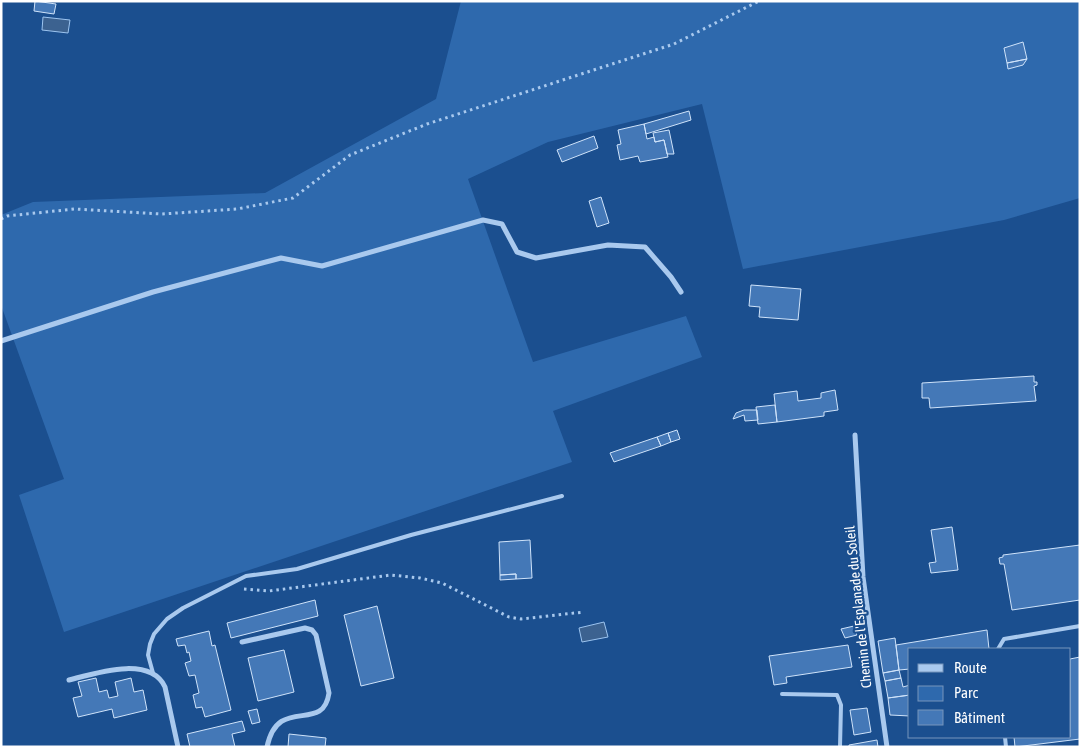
<svg xmlns="http://www.w3.org/2000/svg" width="1081" height="748" font-family="'Asap Condensed',sans-serif">
  <style>
    .green { fill: #2e69ad }
    .water { fill: #3c6290; stroke: #9cc4f0 }
    .building { fill: #4478b7; stroke: #cfe3fa }
    .lines { fill: none; stroke-linecap: round; stroke-linejoin: round }
    .path { stroke: #a9c9ee; stroke-width: 3; stroke-dasharray: 2.5 4; stroke-linecap: butt }
    .service { stroke: #a9c9ee; stroke-width: 4 }
    .minor { stroke: #a9c9ee; stroke-width: 5 }
    .labels { text-anchor: middle; stroke-width: 4.5; stroke-linejoin: round; paint-order: stroke }
    .street-label { font-size: 14px; fill: #fff; stroke: #1b4f8f }
  </style>
  <rect width="100%" height="100%" fill="#1b4f8f"/>
  <path class="green" d="M461,1H1080V198L1004,220L743,269L702,104L548,142L468,179L533,362L686,316L702,357L553,411L572,462L64,632L19,495L64,479L1,305V215L33,202L265,193L436,99Z"/>
  <path class="water" d="M43,17L70,20L68,33L42,30Z
    M604,622L608,637L582,642L579,628Z"/>
  <path class="building" d="M35,1L56,4L54,14L34,11Z
    M1023,42L1027,59L1007,63L1004,48Z
    M1027,59L1023,65L1008,69L1007,63Z
    M689,111L691,120L646,134L644,124Z
    M644,124L647,139L654,137L655,142L664,140L668,157L640,162L638,156L620,160L617,145L621,144L618,130Z
    M669,130L674,154H667L664,140L655,142L653,133Z
    M594,136L598,148L562,162L557,150Z
    M601,197L609,223L597,227L589,201Z
    M751,285L801,289L798,320L759,317L760,307L749,306Z
    M1034,376V382H1037V385L1034,386L1036,401L930,408L929,398H922V383Z
    M835,390L838,410L824,412V416L777,422L774,394L797,391L798,401L821,398V393Z
    M775,405L777,422L758,424L756,407Z
    M744,410H757L758,420L745,421L744,415L733,419L736,413Z
    M677,430L680,439L671,442L668,433Z
    M668,433L671,442L661,446L657,437Z
    M657,437L661,446L614,462L610,453Z
    M952,527L958,570L931,573L929,563L936,562L931,530Z
    M530,540L532,578L516,579V574L500,575L499,542Z
    M1080,545V600L1012,610L1004,564H1000L999,558L1003,557V555Z
    M516,574V579L500,580V575Z
    M315,600L318,616L231,638L227,623Z
    M377,606L394,678L361,686L344,615Z
    M854,626L857,635L845,638L841,629Z
    M987,630L989,649H910V669L899,670L896,645Z
    M209,631L212,646L215,645L231,710L205,717L202,707L196,708L193,695L199,693L195,675L189,676L185,663L191,661L189,652L187,653L185,645L178,646L176,639Z
    M895,638L899,670L883,673L878,641Z
    M848,645L852,667L786,677L787,683L774,685L769,656Z
    M284,650L294,692L258,701L248,658Z
    M1080,657V739L1015,747L1014,737H1070V659Z
    M899,670L901,678L885,681L883,673Z
    M96,678L99,692L107,690L109,698L118,696L115,682L131,678L134,692L143,690L147,710L114,718L112,709L78,717L73,698L82,696L78,682Z
    M901,678L903,687L910,685V695L888,698L885,681Z
    M910,695V716L890,715L888,698Z
    M867,708L871,732L854,735L850,710Z
    M257,709L260,722L252,724L248,711Z
    M242,721L245,731L232,734L235,747H190L187,734Z
    M289,734L326,738L325,747H288Z
    M877,740L878,747H849V745Z"/>
  <g class="lines">
    <path class="path" d="M1,219L7,216L75,209L162,214L237,209L293,198L350,155L427,124L674,44L759,1
      M244,589L269,591L391,575L420,578L442,583L509,617L521,619L584,612"/>
    <path class="service" d="M998,649L1004,639L1080,626
      M153,673L148,655L150,644L154,634L167,619L183,608L246,576L297,569L411,535L562,496
      M782,694L837,695L841,705L840,747
      M1005,737L1006,747"/>
    <path class="minor" d="M1,341L153,292L281,258L322,266L483,220L502,224L517,252L536,258L608,245L645,247L671,277L681,292
      M855,435L863,577L887,747
      M242,642L305,628L312,630L316,635L329,693C323,735 278,694 267,747
      M69,680C96,673 150,655 165,687L178,747"/>
  </g>
  <g class="labels">
    <g class="street-label">
      <text transform="translate(858 607) rotate(-96)" y="5">Chemin de l'Esplanade du Soleil</text>
    </g>
  </g>
  <rect width="1081" height="748" fill="none" stroke="#ffffff" stroke-width="5"/>
  <rect x="908" y="648" width="162" height="90" fill="#1b4f8f" stroke="#7695bc"/>
  <rect x="918" y="664" width="25" height="8" fill="#a9c9ee" stroke="#7695bc"/>
  <text x="954" y="673" font-size="15" fill="#ffffff">Route</text>
  <rect x="918" y="686" width="25" height="15" fill="#2e69ad" stroke="#7695bc"/>
  <text x="954" y="698" font-size="15" fill="#ffffff">Parc</text>
  <rect x="918" y="710" width="25" height="15" fill="#4478b7" stroke="#7695bc"/>
  <text x="954" y="723" font-size="15" fill="#ffffff">Bâtiment</text>
</svg>
